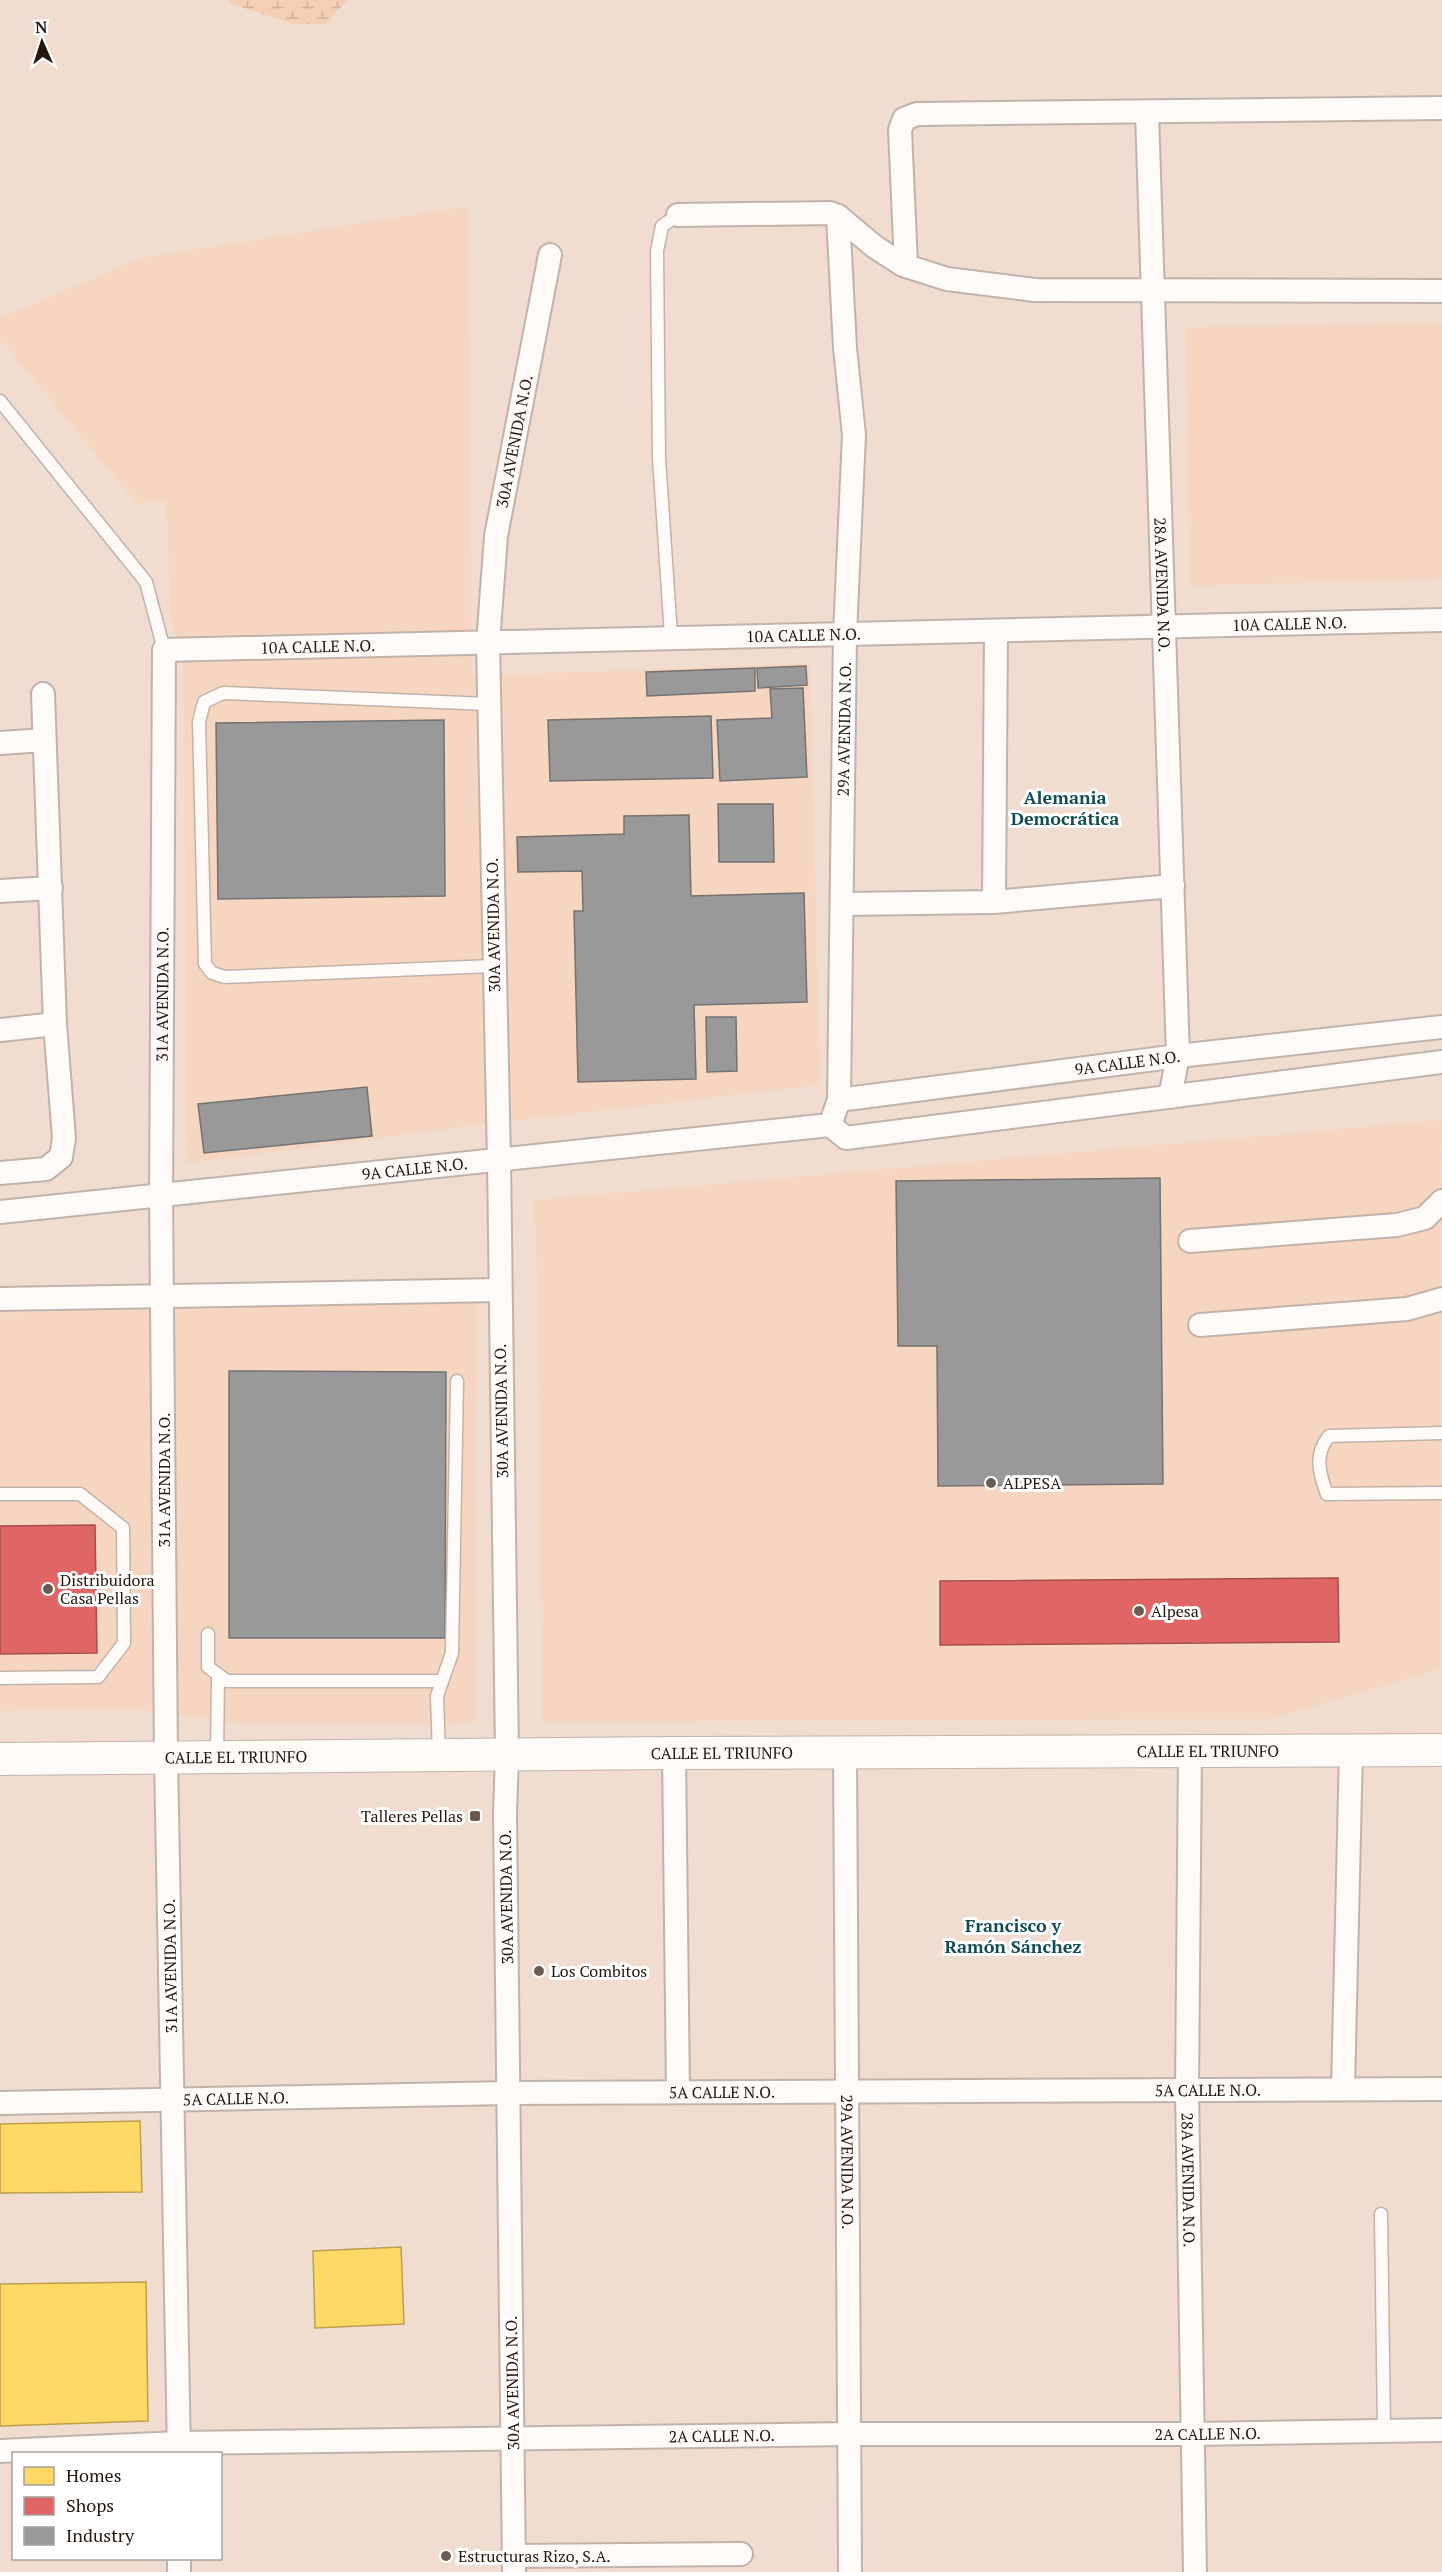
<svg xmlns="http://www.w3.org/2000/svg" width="1442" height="2572" font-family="'PT Serif',serif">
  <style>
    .built { fill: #f6d6c1 }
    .wetland { fill: url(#wetland-marsh) }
    .homes { fill: #ffd966; stroke: #bd9f4c; stroke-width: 1.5 }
    .shops { fill: #e06666; stroke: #a74e4c; stroke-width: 1.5 }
    .industry { fill: #999; stroke: #76726f; stroke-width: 1.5 }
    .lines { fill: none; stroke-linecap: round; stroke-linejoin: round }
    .service-casing { stroke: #c2b3aa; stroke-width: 15 }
    .minor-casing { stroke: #c2b3aa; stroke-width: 26 }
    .secondary-casing { stroke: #c2b3aa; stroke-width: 34 }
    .service { stroke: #fdfaf8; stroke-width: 12 }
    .minor { stroke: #fdfaf8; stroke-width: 22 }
    .secondary { stroke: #fdfaf8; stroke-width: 32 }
    .poi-dot { fill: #6b5c52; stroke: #fff; stroke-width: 2 }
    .labels { text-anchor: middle; stroke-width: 6; stroke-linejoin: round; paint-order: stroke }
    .street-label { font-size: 16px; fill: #23170e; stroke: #fff }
    .poi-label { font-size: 16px; fill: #23170e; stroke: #fff; text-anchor: start }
    .neighbourhood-label { font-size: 18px; font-weight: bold; fill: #104d54; stroke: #fff }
  </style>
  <defs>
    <pattern id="wetland-marsh" width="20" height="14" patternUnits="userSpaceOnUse" patternTransform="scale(1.5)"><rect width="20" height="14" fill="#f5cfb4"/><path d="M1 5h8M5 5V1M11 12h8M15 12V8" fill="none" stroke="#d2b19a"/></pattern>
  </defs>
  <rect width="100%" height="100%" fill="#f0ddd0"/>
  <path class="built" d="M468,206L472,676L810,663L820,1085L462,1127L187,1163L184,672L171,618L166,500L137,504L0,339V318L141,258Z
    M1442,323V579L1190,586L1186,327Z
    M1442,1120L1441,1669L1271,1719L542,1722L538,1299L534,1200Z
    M477,1300L476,1723L248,1724L134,1709L0,1711V1313Z"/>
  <path class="wetland" d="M230,0H347L326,24H294L229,3Z"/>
  <path class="homes" d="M140,2121L142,2192L0,2193V2124Z
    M401,2247L404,2324L315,2328L313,2251Z
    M146,2282L148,2421L0,2426V2284Z"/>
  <path class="shops" d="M95,1525L97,1653L0,1654V1526Z
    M1338,1578L1339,1642L940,1645V1581Z"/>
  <path class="industry" d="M806,666L807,685L758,688L757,668Z
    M755,668V691L647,696L646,672Z
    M803,688L807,777L720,781L717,720L772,718L770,689Z
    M711,716L713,778L550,781L548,720Z
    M444,720L445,896L218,899L216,723Z
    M718,804H773L774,862H719Z
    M689,815L691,896L804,893L807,1002L694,1005L696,1079L578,1082L574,911H583L582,871L518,872L517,837L624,834V816Z
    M706,1017H736L737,1071L707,1072Z
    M367,1087L372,1136L204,1153L198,1104Z
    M1160,1178L1163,1484L938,1486L937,1346H898L896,1181Z
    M229,1371L446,1372L445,1638H229Z"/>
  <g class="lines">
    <g class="service-casing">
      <path id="service" d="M0,401L146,582L164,650
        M671,636L659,458L657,251L662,226L678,215
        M489,704L223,693L204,702L199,722L205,964L212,973L225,977L493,966
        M1442,1433L1329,1436C1314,1454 1319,1473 1327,1494L1442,1493
        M0,1494H80L123,1528L124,1643L98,1677L0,1678
        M208,1634V1667L227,1681H442
        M217,1755L218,1675
        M439,1755L437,1696L452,1653L457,1381
        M1381,2214L1384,2430"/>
    </g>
    <g class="minor-casing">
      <g id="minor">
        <path id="s1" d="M1147,113L1178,1056L1170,1097"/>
        <path d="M678,215L830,213L838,216L875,247L903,265L947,279L1035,290L1442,291"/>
        <path d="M838,216L845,348L854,435L845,634L839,1100"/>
        <path d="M906,265L900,130L904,119L917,114L1442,108"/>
        <path d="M0,743L44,740"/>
        <path d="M0,891L51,888"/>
        <path d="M994,902L996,631"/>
        <path d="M843,904L994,902L1173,886"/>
        <path d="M0,1030L55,1024"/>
        <path d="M830,1125L846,1138L1442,1062"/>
        <path d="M0,1173L46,1169L61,1157L64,1138L55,1024L43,694"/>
        <path id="s2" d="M0,1212L830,1125L839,1100L1178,1056L1442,1027"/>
        <path d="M1190,1241L1397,1225L1425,1218L1442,1201"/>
        <path d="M0,1299L499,1290"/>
        <path d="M1200,1325L1407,1309L1442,1299"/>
        <path id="s3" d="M1190,1751L1187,2090L1195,2572"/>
        <path id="s4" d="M845,1752L850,2572"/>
        <path d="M674,1753L678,2092"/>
        <path d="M1343,2089L1351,1750"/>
        <path id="s5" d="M0,2103L508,2093L1442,2089"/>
        <path id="s6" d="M0,2451L179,2443L849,2434H1193L1442,2430"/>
        <path id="s7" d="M179,2454L166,1757L161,1196L164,650L1442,620"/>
        <path d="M513,2556L741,2554"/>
        <path d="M179,2572V2558"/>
        <path id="s8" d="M514,2572L505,1814L507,1755L499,1160L488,643L496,536L550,255"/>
      </g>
    </g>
    <g class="secondary-casing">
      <g id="secondary">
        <path id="s9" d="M0,1759L674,1753L1442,1750"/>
      </g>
    </g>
    <use href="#service" class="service"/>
    <use href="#minor" class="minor"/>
    <use href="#secondary" class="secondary"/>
  </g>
  <g class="poi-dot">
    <circle cx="991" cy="1483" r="6"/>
    <circle cx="48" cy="1589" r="6"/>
    <circle cx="1139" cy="1611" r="6"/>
    <rect x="469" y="1810" width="12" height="12" rx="3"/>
    <circle cx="539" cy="1971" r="6"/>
    <circle cx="446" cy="2556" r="6"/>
  </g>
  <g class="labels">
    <g class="street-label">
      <text dy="6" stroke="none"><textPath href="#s8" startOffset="2133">30A AVENIDA N.O.</textPath></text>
      <text dy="6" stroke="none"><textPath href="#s1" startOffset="472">28A AVENIDA N.O.</textPath></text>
      <text dy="6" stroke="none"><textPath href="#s7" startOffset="2930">10A CALLE N.O.</textPath></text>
      <text dy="6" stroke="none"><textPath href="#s7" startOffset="2444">10A CALLE N.O.</textPath></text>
      <text dy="6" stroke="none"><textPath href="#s7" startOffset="1958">10A CALLE N.O.</textPath></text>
      <text transform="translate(844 729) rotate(-89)" y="6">29A AVENIDA N.O.</text>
      <text transform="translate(493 925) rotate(-91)" y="6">30A AVENIDA N.O.</text>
      <text dy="6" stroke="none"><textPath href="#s7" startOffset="1460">31A AVENIDA N.O.</textPath></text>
      <text dy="6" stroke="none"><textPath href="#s2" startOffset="1152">9A CALLE N.O.</textPath></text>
      <text dy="6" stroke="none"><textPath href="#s2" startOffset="417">9A CALLE N.O.</textPath></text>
      <text transform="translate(501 1411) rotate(-91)" y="6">30A AVENIDA N.O.</text>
      <text transform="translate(164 1480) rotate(-90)" y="6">31A AVENIDA N.O.</text>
      <text dy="6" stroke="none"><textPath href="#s9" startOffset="1208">CALLE EL TRIUNFO</textPath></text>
      <text dy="6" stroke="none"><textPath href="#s9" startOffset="722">CALLE EL TRIUNFO</textPath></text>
      <text dy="6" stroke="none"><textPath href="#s9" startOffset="236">CALLE EL TRIUNFO</textPath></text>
      <text transform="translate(506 1897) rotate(-91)" y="6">30A AVENIDA N.O.</text>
      <text transform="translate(170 1966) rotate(-91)" y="6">31A AVENIDA N.O.</text>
      <text dy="6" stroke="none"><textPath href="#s5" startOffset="1208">5A CALLE N.O.</textPath></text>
      <text dy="6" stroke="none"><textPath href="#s5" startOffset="722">5A CALLE N.O.</textPath></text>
      <text dy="6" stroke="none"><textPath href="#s5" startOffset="236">5A CALLE N.O.</textPath></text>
      <text dy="6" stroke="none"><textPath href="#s4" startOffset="410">29A AVENIDA N.O.</textPath></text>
      <text dy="6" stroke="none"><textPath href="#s3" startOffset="429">28A AVENIDA N.O.</textPath></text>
      <text transform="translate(512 2383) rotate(-91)" y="6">30A AVENIDA N.O.</text>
      <text dy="6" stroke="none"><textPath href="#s6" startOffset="1208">2A CALLE N.O.</textPath></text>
      <text dy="6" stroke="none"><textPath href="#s6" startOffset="722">2A CALLE N.O.</textPath></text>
    </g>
    <g class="poi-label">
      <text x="1003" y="1489">ALPESA</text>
      <text x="60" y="1586">Distribuidora<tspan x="60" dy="18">Casa Pellas</tspan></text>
      <text x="1151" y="1617">Alpesa</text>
      <text x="463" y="1822" text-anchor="end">Talleres Pellas</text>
      <text x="551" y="1977">Los Combitos</text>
      <text x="458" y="2562">Estructuras Rizo, S.A.</text>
    </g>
    <g class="neighbourhood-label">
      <text x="1065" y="804">Alemania<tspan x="1065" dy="21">Democrática</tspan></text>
      <text x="1013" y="1932">Francisco y<tspan x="1013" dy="21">Ramón Sánchez</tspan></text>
    </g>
  </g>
  <rect x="12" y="2452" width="210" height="108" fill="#ffffff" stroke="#a7a29f" stroke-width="1.5"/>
  <rect x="24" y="2467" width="30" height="18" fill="#ffd966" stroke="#a7a29f" stroke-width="1.5"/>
  <text x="66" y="2482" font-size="18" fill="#23170e">Homes</text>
  <rect x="24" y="2497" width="30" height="18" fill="#e06666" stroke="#a7a29f" stroke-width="1.5"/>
  <text x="66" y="2512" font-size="18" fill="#23170e">Shops</text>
  <rect x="24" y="2527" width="30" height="18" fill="#999999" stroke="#a7a29f" stroke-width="1.5"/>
  <text x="66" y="2542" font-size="18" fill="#23170e">Industry</text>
  <g transform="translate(42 42) rotate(357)" stroke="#ffffff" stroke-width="4.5" paint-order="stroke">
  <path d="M0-4.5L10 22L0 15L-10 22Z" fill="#23170e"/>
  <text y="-9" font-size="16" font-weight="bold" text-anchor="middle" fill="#23170e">N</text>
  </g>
</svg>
